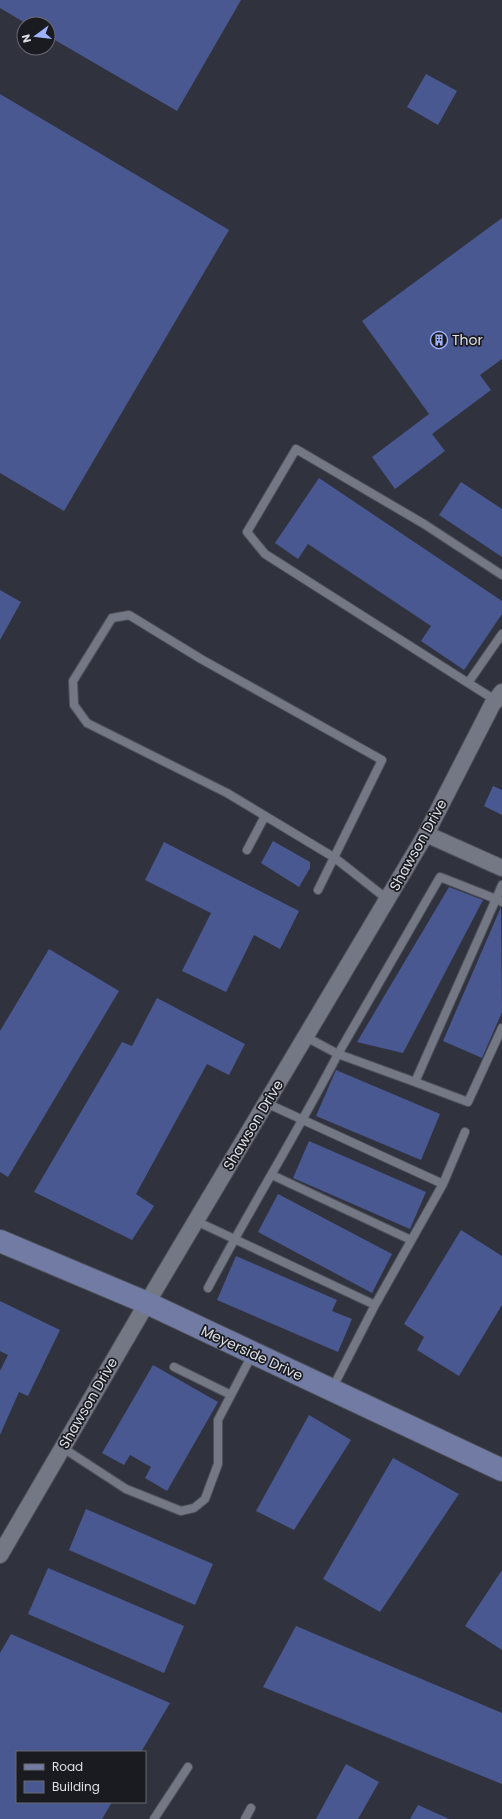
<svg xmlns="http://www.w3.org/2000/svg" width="502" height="1819" font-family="Poppins,sans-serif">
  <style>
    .building { fill: #495891 }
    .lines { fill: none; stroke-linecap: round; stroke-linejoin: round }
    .lane-casing { stroke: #4f525b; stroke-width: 10 }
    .street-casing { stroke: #4f525b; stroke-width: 18 }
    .secondary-casing { stroke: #4f525b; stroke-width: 24 }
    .lane { stroke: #747884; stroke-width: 8 }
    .street { stroke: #747884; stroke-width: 16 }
    .secondary { stroke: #717ba4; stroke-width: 22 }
    .labels { text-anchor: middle; stroke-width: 3.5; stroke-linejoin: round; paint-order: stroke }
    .poi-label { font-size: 14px; fill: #dde0e7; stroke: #1a1b20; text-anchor: start }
    .street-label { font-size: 14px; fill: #dde0e7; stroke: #1a1b20 }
  </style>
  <rect width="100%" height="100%" fill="#30333e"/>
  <path class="building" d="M0,0H241L177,111L48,36V24H27L0,8Z
    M426,74L457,91L438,125L407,107Z
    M0,94L229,230L64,511L0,473Z
    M502,218V359L480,375L491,390L432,434L445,451L395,489L372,457L429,414L362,321Z
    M319,478L502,601V614L464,670L421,641L431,626L308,544L298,559L275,543Z
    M461,482L502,509V557L439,515Z
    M0,590L21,602L0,640Z
    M493,786L502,790V815L484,806Z
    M273,841L310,862V868L299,887L261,863Z
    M164,842L299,911L280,949L254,935L226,992L182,971L211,913L145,880Z
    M449,887L483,900L403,1053L357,1042Z
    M501,907L502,1012L482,1058L443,1041Z
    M49,949L119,991L8,1177L0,1172V1031Z
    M157,998L245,1044L229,1075L207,1064L136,1194L154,1206L132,1240L34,1192L122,1042L132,1046Z
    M336,1070L440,1114L421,1160L316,1116Z
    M309,1141L426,1192L410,1229L293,1178Z
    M278,1194L392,1254L372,1293L258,1232Z
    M461,1230L502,1256V1305L459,1376L417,1350L424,1337L404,1324Z
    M236,1256L337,1300L332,1311L352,1319L338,1352L217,1300Z
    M0,1301L60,1330L28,1396L19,1392L0,1435V1371L8,1355L0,1351Z
    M153,1365L218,1402L167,1491L145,1478L151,1467L130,1455L124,1465L102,1453Z
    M309,1415L351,1440L294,1530L256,1511Z
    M393,1458L459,1494L380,1612L323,1579Z
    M86,1509L213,1564L195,1605L69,1550Z
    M48,1568L184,1626L164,1673L28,1614Z
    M502,1570V1650L465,1626Z
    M296,1626L502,1713V1784L263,1687Z
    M11,1634L170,1703L141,1752H17V1802H112L102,1819H0V1653Z
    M346,1764L379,1782L358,1819H316Z
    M418,1805L449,1819H410Z"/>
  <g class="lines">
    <g class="lane-casing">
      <path id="lane" d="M468,683L502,634
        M495,700L265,554L247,532L296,449L424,524L502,575
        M247,850L265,816
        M502,885L496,899L415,1082L338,1054L440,877L496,899L502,902
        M318,890L382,760L201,659L129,615L112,618L73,681L74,705L87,723L227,793L335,858L387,899
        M415,1082L468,1102L502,1028
        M272,1175L411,1240
        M443,1184L465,1132
        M196,1221L375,1305L443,1184L266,1103
        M208,1288C250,1209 297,1133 338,1054L306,1037
        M174,1367L231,1395
        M332,1389L375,1305
        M63,1448L126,1489L181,1511L194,1508L205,1499L218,1464V1420L253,1353
        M154,1819L188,1767
        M245,1819L251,1808"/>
    </g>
    <g class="street-casing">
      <path id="street" d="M426,834L502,868
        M0,1555L147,1303L426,834L492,705L502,692"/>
    </g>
    <g class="secondary-casing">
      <path id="secondary" d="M0,1241L147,1303L502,1470"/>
    </g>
    <use href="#lane" class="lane"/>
    <use href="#street" class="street"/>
    <use href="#secondary" class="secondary"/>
  </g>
  <defs>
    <g id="building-ring" transform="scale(0.9)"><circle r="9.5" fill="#1a1b20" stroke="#9fb3fd" stroke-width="1.5"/><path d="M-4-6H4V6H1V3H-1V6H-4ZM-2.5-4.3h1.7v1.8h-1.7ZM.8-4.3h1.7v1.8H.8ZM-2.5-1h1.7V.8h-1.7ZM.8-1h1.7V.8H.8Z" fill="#9fb3fd"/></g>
  </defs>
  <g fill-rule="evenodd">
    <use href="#building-ring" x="439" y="340"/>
  </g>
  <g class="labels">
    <g class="poi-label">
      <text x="452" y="345">Thor</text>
    </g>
    <g class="street-label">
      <text transform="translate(418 845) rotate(-61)" y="5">Shawson Drive</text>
      <text transform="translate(253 1125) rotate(-59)" y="5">Shawson Drive</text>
      <text transform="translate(252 1353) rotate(25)" y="5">Meyerside Drive</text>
      <text transform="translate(88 1403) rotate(-60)" y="5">Shawson Drive</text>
    </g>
  </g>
  <rect x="16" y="1751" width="130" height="52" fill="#1a1b20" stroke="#686a70"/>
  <rect x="24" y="1764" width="20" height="6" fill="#717ba4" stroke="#686a70"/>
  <text x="52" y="1771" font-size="12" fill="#dde0e7">Road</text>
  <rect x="24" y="1781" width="20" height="12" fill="#495891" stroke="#686a70"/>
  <text x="52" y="1791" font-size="12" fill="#dde0e7">Building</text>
  <g transform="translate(36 36) rotate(255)"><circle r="19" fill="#1a1b20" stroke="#686a70"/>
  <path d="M0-3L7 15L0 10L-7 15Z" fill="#9fb3fd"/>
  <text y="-6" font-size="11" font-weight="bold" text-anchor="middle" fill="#dde0e7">N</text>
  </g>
</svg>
